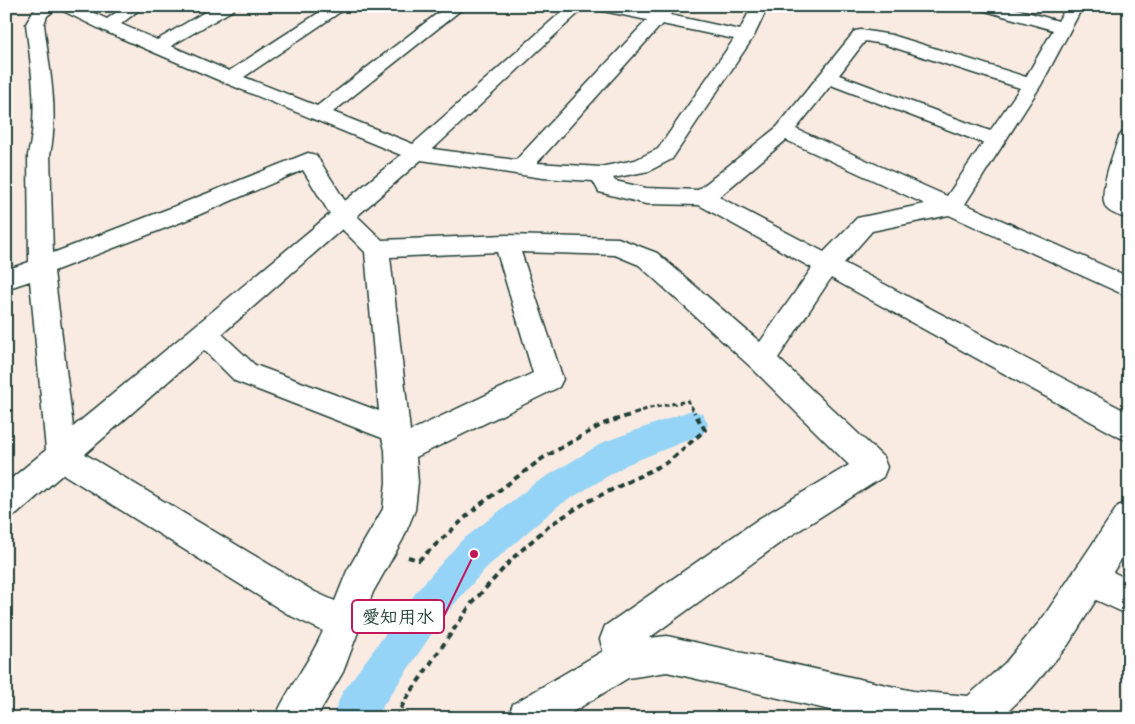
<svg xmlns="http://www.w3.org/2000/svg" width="1135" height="724" font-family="'Architects Daughter','Klee One',sans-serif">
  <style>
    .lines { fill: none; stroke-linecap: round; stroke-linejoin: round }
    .canal { fill: #95d4f6; fill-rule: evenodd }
    .street-casing { stroke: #1f3d34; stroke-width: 3 }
    .path-far1 { stroke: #1f3d34; stroke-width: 3; stroke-dasharray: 4.5 3; stroke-linecap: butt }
    .path { stroke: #1f3d34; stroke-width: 4; stroke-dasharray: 6 4.5; stroke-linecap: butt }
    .street { fill: #fff; fill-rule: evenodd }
    .leader { fill: none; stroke: #c2185b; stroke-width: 2 }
    .callout-dot { fill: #c2185b; stroke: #fff; stroke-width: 2 }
    .callout { fill: #fff; stroke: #c2185b; stroke-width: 2 }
    .callout-label { font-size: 18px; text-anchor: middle; font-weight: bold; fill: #1f3d34 }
  </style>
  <rect width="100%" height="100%" fill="#faebe2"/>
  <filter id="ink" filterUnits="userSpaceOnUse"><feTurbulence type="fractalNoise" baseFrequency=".02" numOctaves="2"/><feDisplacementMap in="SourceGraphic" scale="10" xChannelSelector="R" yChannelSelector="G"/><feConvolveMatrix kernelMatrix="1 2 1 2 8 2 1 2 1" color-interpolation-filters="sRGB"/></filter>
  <g filter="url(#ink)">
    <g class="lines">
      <path class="canal" d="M692,410L703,414L708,424L703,434L628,464L558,506L487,567L443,617L375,718H332L342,693L417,591L461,541L534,484L604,442Z"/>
      <g class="street-casing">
        <path id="street" d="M39,6H79L107,19L125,6H144L121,24L157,40L215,6H235L233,10L171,46L229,71L329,6H349L244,77L317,106L447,6H466L333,112L413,144L568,6H586L433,149L516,160L647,20L598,10L596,6H629L655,12L660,6H677L670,15L740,30L752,6H768L754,36L672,159L649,171L613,178L615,181L646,188L698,190L777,127L855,31L861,30L892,35L1026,77L1053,30L982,10L980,6H1007L1058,21L1067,6H1083L1041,85L965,204L1129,277V297L949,215L872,231L844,263L1129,413V441L1119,437L831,278L778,358L883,457L887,467L883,477L784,540L649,638L667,636L913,691L968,696L1005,663L1042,619L1118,506L1129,502V547L1113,572L1129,580V615L1096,600L1068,645L1031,689L1001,718H864L667,672L628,678L563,718H508L513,704L603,651L600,639L605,626L760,518L849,465L752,368L639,265L615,255L521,252L563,379L559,387L416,457L418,482L415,510L403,539L373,592L343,672L316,718H275C288,687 310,662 323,631L291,616L63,474L17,514L6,518V483L46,450L30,281L6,289V270L29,262L28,155C39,111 31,68 26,24L32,13ZM57,8L102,30L223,82L401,155L345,201L316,155L308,153L173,207L53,253L50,155C59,111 49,68 44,24L47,16ZM662,24L734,39L658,149L635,160L600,167L537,163ZM865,41L883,44L1020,88L990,131L839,75ZM831,85L983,143L947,196L796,129ZM786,140L925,204L857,218L824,252L719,197ZM421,160L543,178L593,181L599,192L646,204L699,205L812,268L760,342L657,253L618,238L506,235L382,240L357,216ZM303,170L330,214L73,427L54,271L189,219ZM342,229L365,252L379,411L255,365L222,334ZM497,252L533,373L410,431L390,257ZM204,350L235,381L382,438L385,450L386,482L383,509L347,571L335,601L315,592L85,454Z
          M1129,131V173L1127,179L1129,219C1122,217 1112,214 1107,209C1096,197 1114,151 1119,137L1122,133Z"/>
      </g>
      <path class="path-far1" d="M635,413L650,408L688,401L695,413"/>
      <path class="path" d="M408,557L419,560L478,506L543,458L603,424L639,412
        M396,718L404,702L472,603L514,557L550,525L585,503L668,462L705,430L694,412"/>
      <use href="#street" class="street"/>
    </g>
  </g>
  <path class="leader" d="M474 554L444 616"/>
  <circle class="callout-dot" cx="474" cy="554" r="5"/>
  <rect class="callout" x="352" y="600" width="92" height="33" rx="5"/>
  <g class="callout-label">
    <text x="398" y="623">愛知用水</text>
  </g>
  <rect width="1135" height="724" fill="none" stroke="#fff" stroke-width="25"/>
  <rect x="12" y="12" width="1110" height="699" fill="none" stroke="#1f3d34" stroke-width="2" filter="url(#ink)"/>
</svg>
